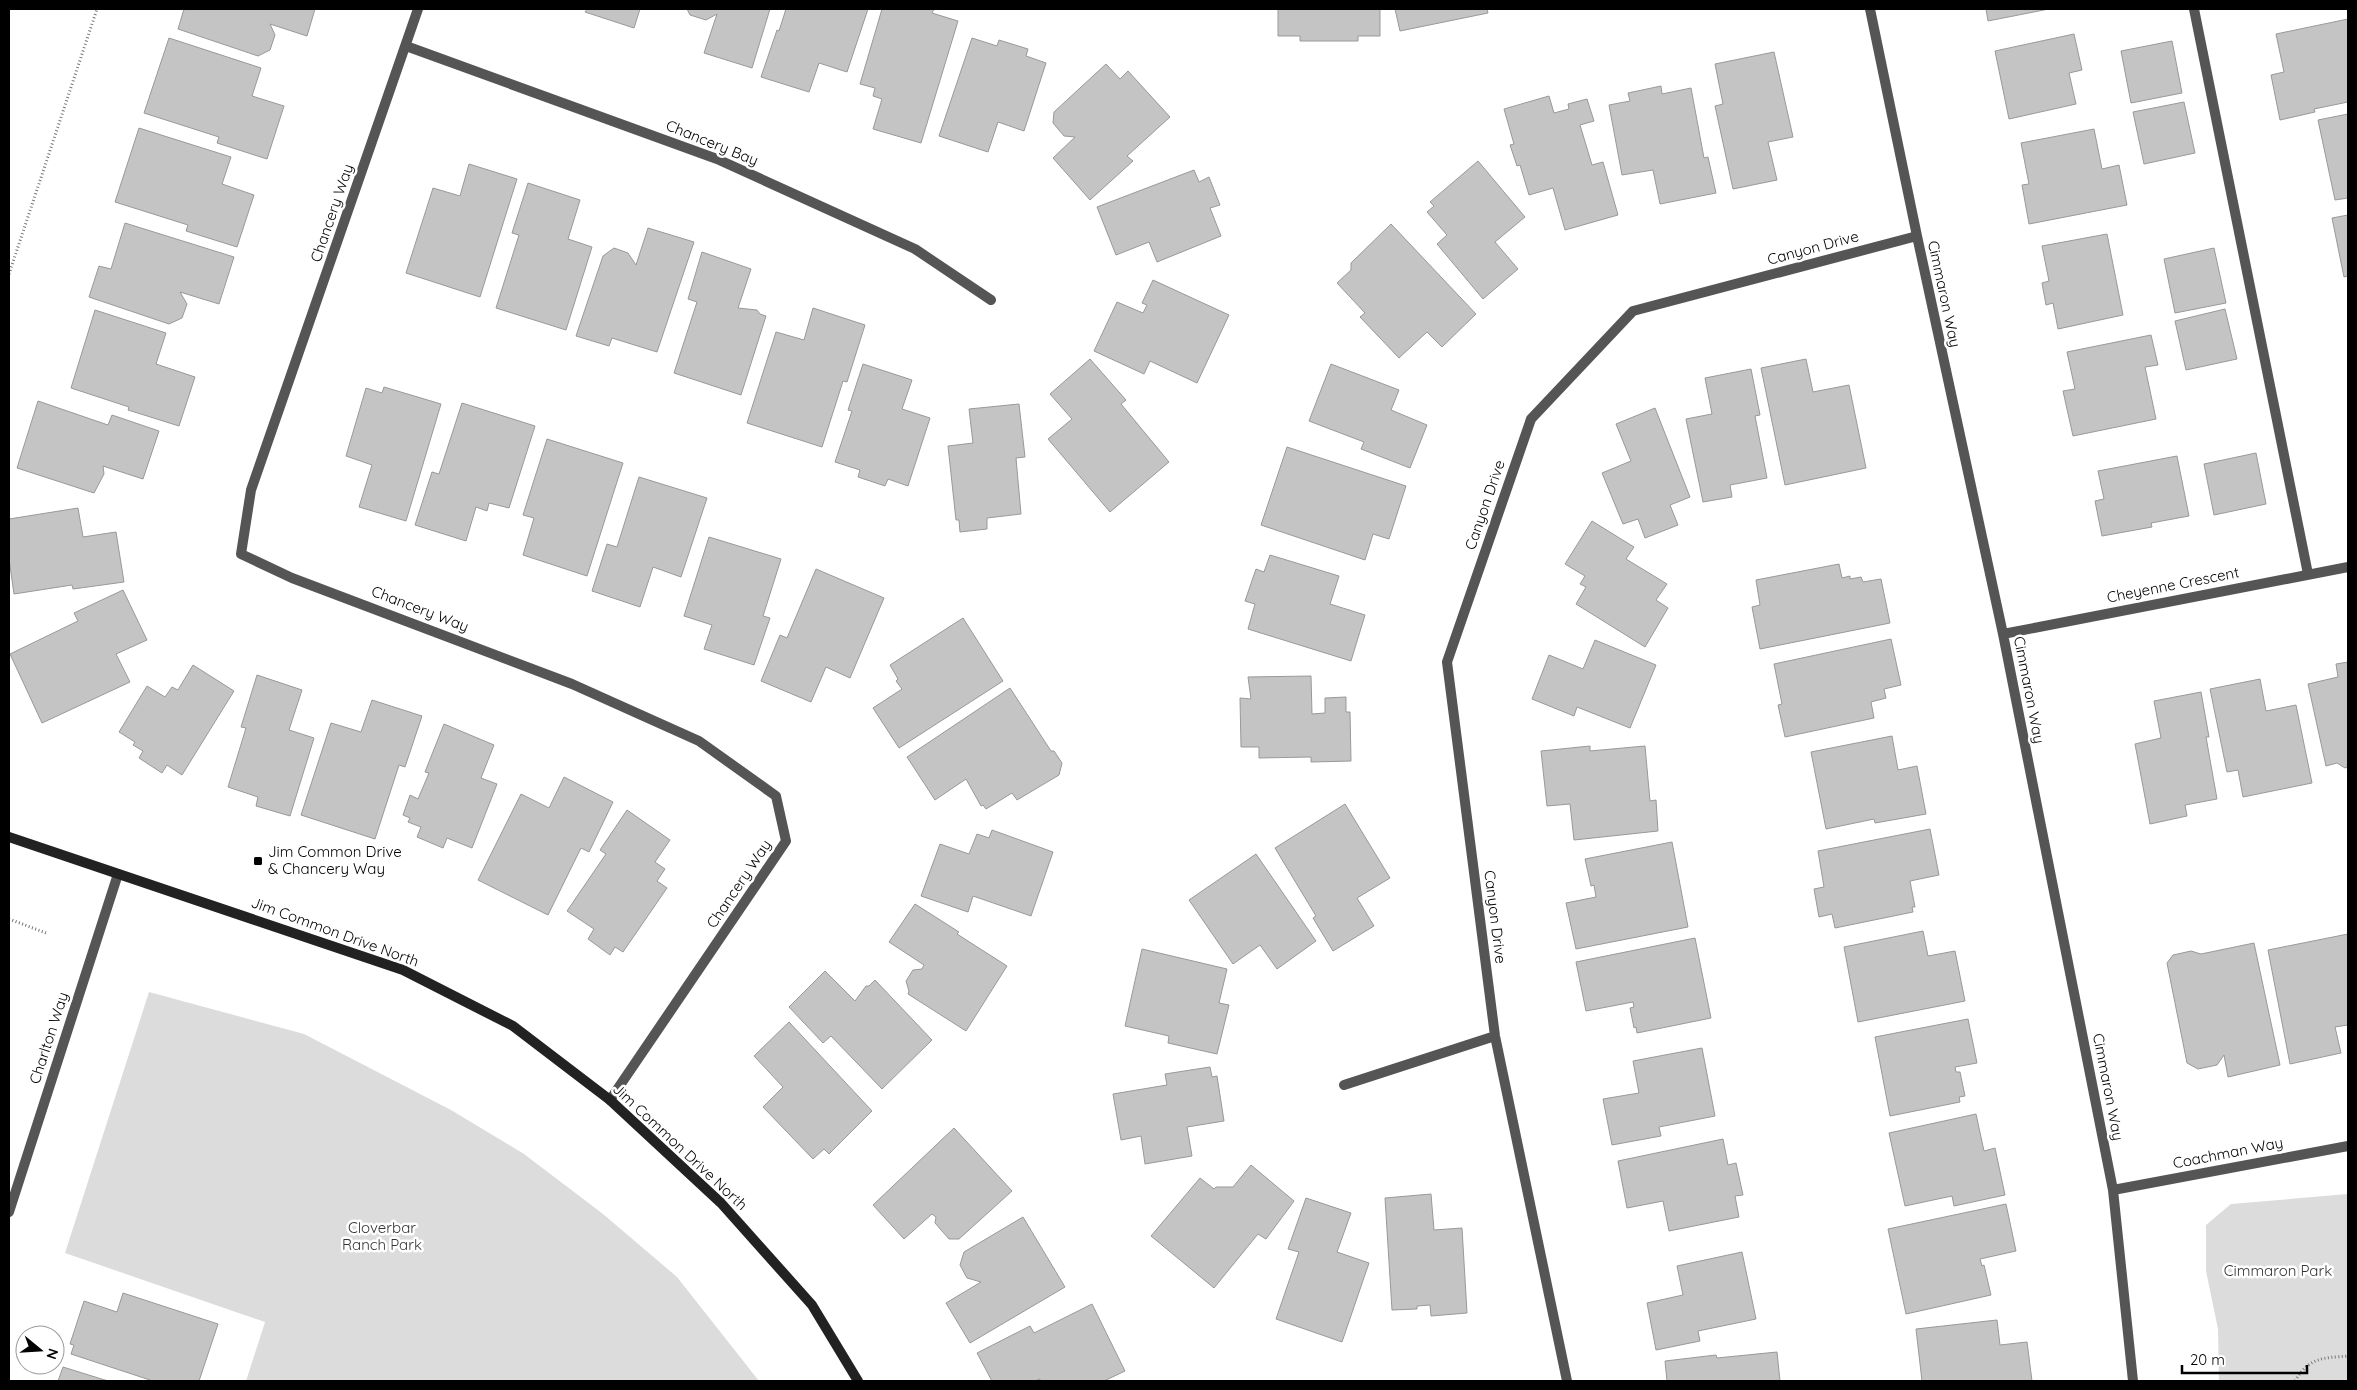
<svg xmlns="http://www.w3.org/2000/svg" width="2357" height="1390" font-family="Quicksand,sans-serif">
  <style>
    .green { fill: #dcdcdc }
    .building { fill: #c4c4c4; stroke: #999 }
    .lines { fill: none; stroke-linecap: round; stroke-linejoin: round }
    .path { stroke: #777; stroke-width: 3; stroke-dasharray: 1 2.5; stroke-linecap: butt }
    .lane { stroke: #555; stroke-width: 10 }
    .street { stroke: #555; stroke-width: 10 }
    .secondary { stroke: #222; stroke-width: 10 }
    .poi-dot { fill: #000; stroke: #fff; stroke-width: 2 }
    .labels { text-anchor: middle; stroke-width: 5; stroke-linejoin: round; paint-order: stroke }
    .street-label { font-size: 15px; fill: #000; stroke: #fff }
    .poi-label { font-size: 15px; fill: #000; stroke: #fff; text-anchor: start }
    .park-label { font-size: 15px; fill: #333; stroke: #fff }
  </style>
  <rect width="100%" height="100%" fill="#fff"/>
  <path class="green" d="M149,992L304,1034L451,1110L524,1154L603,1214L677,1277L759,1381H246L265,1322L65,1253Z
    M2348,1194V1381H2219L2218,1329L2206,1271V1225L2231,1204Z"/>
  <path class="building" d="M184,9H315L307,36L270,24L275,35L270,50L258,56L178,29Z
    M587,9H640L634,28L585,12Z
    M687,9H770L752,68L704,53L717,14L706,20L690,15Z
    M786,9H868L847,72L819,63L809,92L761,77L777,30L779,31Z
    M882,9H934L932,13L958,21L921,143L873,129L882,99L873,96L875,88L860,84Z
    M1278,9H1380V36H1358V41H1300V36H1278Z
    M1395,9H1487L1488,13L1400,31Z
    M1986,9H2049L1988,21Z
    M2348,19V102L2314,109L2315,112L2280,120L2271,75L2284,72L2276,34Z
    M2074,34L2082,70L2069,73L2076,104L2009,119L1995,51Z
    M169,38L261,68L252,96L284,106L267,159L217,143L219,137L144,113Z
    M972,38L997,46L999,40L1028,49L1026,56L1046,63L1024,131L998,122L988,152L939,136Z
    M2172,41L2182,93L2131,103L2121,51Z
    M1774,52L1793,137L1768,142L1777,180L1733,189L1715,106L1723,104L1715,64Z
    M1106,64L1120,79L1128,71L1170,117L1127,156L1133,161L1090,200L1053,158L1075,137L1064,136L1053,123L1054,112Z
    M1661,86L1662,94L1691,88L1704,158L1708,157L1716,193L1660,204L1653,170L1622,175L1609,105L1630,101L1628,93Z
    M1549,96L1554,113L1569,109L1568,104L1587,99L1594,121L1580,125L1592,165L1603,162L1618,215L1565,230L1553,188L1529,195L1520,165L1517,166L1510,145L1514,144L1504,109Z
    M2184,102L2195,153L2144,164L2133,112Z
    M2348,114V198L2335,200L2318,120Z
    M139,128L231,157L222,184L254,195L237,247L186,231L188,225L115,202Z
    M2094,129L2102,169L2119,165L2127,205L2029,224L2022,185L2029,184L2021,143Z
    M1478,161L1525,217L1495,242L1518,269L1483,299L1437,244L1447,235L1427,212L1434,206L1430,202Z
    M469,164L517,179L480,297L406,273L433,188L460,196Z
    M1194,170L1199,182L1209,177L1220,205L1210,208L1221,236L1157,262L1149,242L1116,255L1097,207Z
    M528,183L580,200L568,239L592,247L566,330L496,308L519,235L512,233Z
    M2348,215V276L2344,277L2332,218Z
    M125,223L234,257L219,304L180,292L187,304L182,318L169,324L89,297L99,266L111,269Z
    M1391,224L1476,314L1442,347L1427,332L1399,358L1360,317L1365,313L1337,283L1351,270V263Z
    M648,228L694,242L657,352L612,338L609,346L576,336L603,256L614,248L628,253L636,265Z
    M2107,234L2123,315L2058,329L2053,303L2046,305L2042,283L2049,281L2042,246Z
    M2214,248L2226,303L2175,313L2164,259Z
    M702,252L751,269L738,308L757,310L760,314L766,316L741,395L674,373L697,302L688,299Z
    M1153,280L1229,315L1197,383L1150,361L1144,374L1094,351L1117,302L1143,313L1147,305L1142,303Z
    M813,308L865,325L847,382L843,381L822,447L747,423L776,332L804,340Z
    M2225,309L2237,359L2186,370L2175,321Z
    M95,310L166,333L156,364L195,377L179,426L128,410L129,407L71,388Z
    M2151,335L2158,365L2145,367L2156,419L2073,436L2063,391L2075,389L2067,352Z
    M1090,359L1126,400L1121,404L1169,462L1110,512L1048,439L1072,419L1050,394Z
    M1806,359L1813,392L1849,385L1866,468L1785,485L1761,368Z
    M863,364L912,380L902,409L930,418L908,486L888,479L885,486L858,477L860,470L835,462L852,411L848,410Z
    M1331,364L1399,390L1391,410L1427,425L1410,468L1361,449L1364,442L1309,421Z
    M1751,369L1760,415L1755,416L1767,478L1730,485L1732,497L1703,502L1686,419L1712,414L1705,378Z
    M384,387L441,404L406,521L359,507L372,465L346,456L366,388L382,393Z
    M38,401L108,425L112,415L159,431L143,479L103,466L104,474L94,493L17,468Z
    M462,403L535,426L509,508L489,503L487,511L476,507L466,541L415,525L432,472L439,474Z
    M1019,404L1025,457L1016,458L1021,514L987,518V529L960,532L959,520H956L948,446L973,443L969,409Z
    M1655,408L1690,497L1670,505L1678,525L1645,538L1638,519L1623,524L1602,473L1631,461L1616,424Z
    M547,439L623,463L587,576L523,555L534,518L523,515Z
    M1287,447L1406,486L1389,539L1373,534L1365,560L1261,525Z
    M2256,453L2266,504L2214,515L2204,464Z
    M2177,456L2189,516L2151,523L2152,527L2102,536L2095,501L2104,499L2098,471Z
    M639,477L707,498L681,577L653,567L640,607L592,591L607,544L617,547Z
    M78,508L83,537L116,532L124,582L73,589L72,585L14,594L9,559V519Z
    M1592,521L1634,547L1626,559L1667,584L1656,600L1668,608L1645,647L1576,604L1586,587L1580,584L1585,576L1565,564Z
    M709,537L781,559L763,616L770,618L754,665L704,649L712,625L684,616Z
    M1270,555L1339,576L1330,604L1365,615L1351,661L1248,629L1255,604L1245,601L1256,569L1264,572Z
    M1839,564L1842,578L1850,576V579L1861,577L1863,582L1881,579L1890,623L1760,649L1752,607L1760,605L1756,580Z
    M816,569L884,598L850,678L826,667L811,702L761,681L780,635L787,638Z
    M123,590L147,640L116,654L130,682L42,723L10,654L78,621L74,613Z
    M963,618L1003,681L899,748L873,708L902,689L896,681L898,679L890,665Z
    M1891,639L1901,685L1884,689L1886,698L1871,702L1874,718L1785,737L1778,705L1782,704L1774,664Z
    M1595,640L1656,665L1630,728L1577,707L1574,716L1532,699L1549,655L1583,669Z
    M2348,662V767L2345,768L2337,763L2326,766L2308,684L2338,677L2336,664Z
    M193,665L234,691L182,775L167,765L162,773L139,758L143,751L133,745L135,742L119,732L147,686L165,697L172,687L178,690Z
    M257,675L302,690L289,730L314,738L290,816L256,806L258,797L228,787L246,728L241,727Z
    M1311,676L1312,714L1325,713V698L1346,697V712H1350L1351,761L1311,762V757L1259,758V747H1241L1240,698L1251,699L1248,677Z
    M2260,679L2266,711L2296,705L2312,783L2243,797L2238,770L2227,772L2210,689Z
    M1010,688L1051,751H1054L1062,763L1059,775L1017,800L1012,793L986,809L983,805L981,806L966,779L935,800L907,757Z
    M2201,692L2209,737H2206L2217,799L2185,805L2187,816L2150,824L2135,744L2161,738L2154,701Z
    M372,700L422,716L405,767L399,765L375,839L301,815L331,723L361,732Z
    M444,724L494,745L481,778L497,784L472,848L447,838L443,848L417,837L421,827L408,822L410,818L403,815L410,795L418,799L429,773L425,772Z
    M1892,736L1898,770L1917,766L1926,814L1875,823L1874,819L1826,829L1811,752Z
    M1590,746V751L1645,746L1650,801L1656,800L1658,831L1574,840L1570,804L1547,806L1541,751Z
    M564,777L613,802L589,852L581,848L548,915L478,880L521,794L549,808Z
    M1345,804L1390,878L1357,898L1374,926L1333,951L1313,918L1316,916L1275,848Z
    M627,810L670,840L655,862L665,869L657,881L667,888L623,952L615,947L610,955L588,939L594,929L567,911L606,854L600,850Z
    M1930,829L1939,875L1910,881L1915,907H1912L1913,912L1835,928L1832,914L1819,917L1814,889L1824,887L1818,851Z
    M992,830L1053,852L1031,916L973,896L968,912L921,896L940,844L969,854L977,834L989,838Z
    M1672,842L1688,927L1576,949L1566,903L1596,897L1594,885L1591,886L1585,859Z
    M1256,854L1316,941L1277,969L1260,945L1233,964L1189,900Z
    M915,904L959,932L957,934L1007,966L966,1031L908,994L909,991L906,981L913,970L922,969L924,965L889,942Z
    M1923,931L1928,956L1955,951L1965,1001L1858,1022L1844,947Z
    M2348,934V1025L2335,1027L2341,1053L2290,1064L2268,950Z
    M1695,938L1711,1018L1637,1033L1636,1027L1634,1028L1630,1008L1634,1007L1633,1002L1586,1011L1576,962Z
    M2254,943L2280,1065L2228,1077L2224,1055L2217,1065L2198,1069L2187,1063L2167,963L2173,955L2191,951L2201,954Z
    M1142,949L1227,969L1219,1003L1229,1005L1217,1054L1168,1043L1169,1036L1125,1026Z
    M825,971L855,1001L866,986H869L875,980L932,1040L882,1089L831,1036L823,1043L789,1007Z
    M1968,1019L1977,1063L1955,1067L1956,1072H1960L1965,1096L1959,1097L1960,1102L1890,1116L1875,1037Z
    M789,1022L872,1111L829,1154L824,1149L813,1159L763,1107L783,1087L754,1056Z
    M1702,1048L1715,1116L1659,1127L1661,1136L1612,1145L1603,1099L1639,1093L1633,1061Z
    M1210,1067L1212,1077L1217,1076L1224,1121L1187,1127L1192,1156L1145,1164L1141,1136L1121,1140L1113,1094L1167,1085L1165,1074Z
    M1976,1114L1984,1151L1995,1148L2005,1195L1954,1206L1952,1196L1905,1206L1889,1133Z
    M954,1128L1012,1191L959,1239H949L935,1223L936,1217L932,1214L904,1239L873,1205Z
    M1723,1139L1728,1165L1736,1163L1743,1195L1735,1196L1739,1217L1669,1231L1663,1201L1627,1208L1618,1161Z
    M1251,1165L1294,1201L1266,1239L1258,1234L1214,1288L1151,1236L1200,1178L1214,1189L1216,1187H1233Z
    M1431,1194L1434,1230L1462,1228L1467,1313L1431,1316L1430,1305L1417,1306V1309L1392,1310L1385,1198Z
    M1306,1198L1351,1213L1337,1252L1369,1263L1342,1342L1276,1319L1299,1252L1288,1249Z
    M2006,1204L2016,1251L1980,1259L1982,1266L1984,1265L1991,1295L1906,1314L1888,1229Z
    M1023,1217L1065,1287L970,1343L946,1303L981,1282L967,1278L960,1265L964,1252Z
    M1742,1252L1756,1319L1698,1331L1700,1341L1656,1350L1647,1303L1683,1295L1677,1266Z
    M123,1293L218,1324L199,1381H153L71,1354L74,1345L70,1344L84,1301L117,1312Z
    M1092,1304L1125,1371L1104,1381H1040V1379L1035,1381H992L977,1353L1030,1326L1034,1333Z
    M1997,1320L2000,1345L2027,1342L2032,1381H1922L1916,1329Z
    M1777,1352L1780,1381H1667L1665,1361L1716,1355L1717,1358Z
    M63,1367L108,1381H58Z"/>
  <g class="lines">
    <path class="path" d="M9,274L97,9
      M9,919L46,933
      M2295,1381C2309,1357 2323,1358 2348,1356"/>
    <path class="lane" d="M2194,9L2308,574"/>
    <path class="street" d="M418,9L251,490L241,554L292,578L572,684L699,741L776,796L786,841L610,1100
      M1870,9L1917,236L2003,634L2113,1190L2133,1381
      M406,46L717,159L915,249L991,300
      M2003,634L2348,567
      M1344,1085L1495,1036
      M2113,1190L2348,1146
      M9,1212L118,874
      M1567,1381L1495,1036L1447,662L1531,419L1633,311L1917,236"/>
    <path class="secondary" d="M9,837L403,970L513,1026L610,1100L721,1203L812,1305L858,1381"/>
  </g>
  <rect class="poi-dot" x="253" y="856" width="10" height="10" rx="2.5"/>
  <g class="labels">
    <g class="street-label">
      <text transform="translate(712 143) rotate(22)" y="5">Chancery Bay</text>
      <text transform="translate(332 213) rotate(-71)" y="5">Chancery Way</text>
      <text transform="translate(1813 248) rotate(-15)" y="5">Canyon Drive</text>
      <text transform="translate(1944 294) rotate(78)" y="5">Cimmaron Way</text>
      <text transform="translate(1485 505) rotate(-71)" y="5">Canyon Drive</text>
      <text transform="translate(2173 585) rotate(-11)" y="5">Cheyenne Crescent</text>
      <text transform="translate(420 609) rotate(21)" y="5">Chancery Way</text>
      <text transform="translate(2029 690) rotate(79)" y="5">Cimmaron Way</text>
      <text transform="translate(739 884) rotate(-56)" y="5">Chancery Way</text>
      <text transform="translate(1495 917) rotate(83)" y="5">Canyon Drive</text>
      <text transform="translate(335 932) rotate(20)" y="5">Jim Common Drive North</text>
      <text transform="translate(49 1038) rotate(-72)" y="5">Charlton Way</text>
      <text transform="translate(2108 1087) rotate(79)" y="5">Cimmaron Way</text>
      <text transform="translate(680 1147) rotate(43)" y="5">Jim Common Drive North</text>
      <text transform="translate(2228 1153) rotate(-11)" y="5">Coachman Way</text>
    </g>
    <g class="poi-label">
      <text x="268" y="857">Jim Common Drive<tspan x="268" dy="17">&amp; Chancery Way</tspan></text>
    </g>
    <g class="park-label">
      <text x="382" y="1233">Cloverbar<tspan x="382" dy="17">Ranch Park</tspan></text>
      <text x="2278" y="1276">Cimmaron Park</text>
    </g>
  </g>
  <rect width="2357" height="1390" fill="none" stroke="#000000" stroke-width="20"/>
  <g transform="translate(40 1350) rotate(108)"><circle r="24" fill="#ffffff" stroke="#999999"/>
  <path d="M0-4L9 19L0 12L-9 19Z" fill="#000000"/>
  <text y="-8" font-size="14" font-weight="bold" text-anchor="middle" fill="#000000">N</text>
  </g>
  <path d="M2182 1365v8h125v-8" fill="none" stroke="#000000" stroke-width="2.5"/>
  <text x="2190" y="1365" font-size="15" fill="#000000" stroke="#ffffff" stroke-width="4" paint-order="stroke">20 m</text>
</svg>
